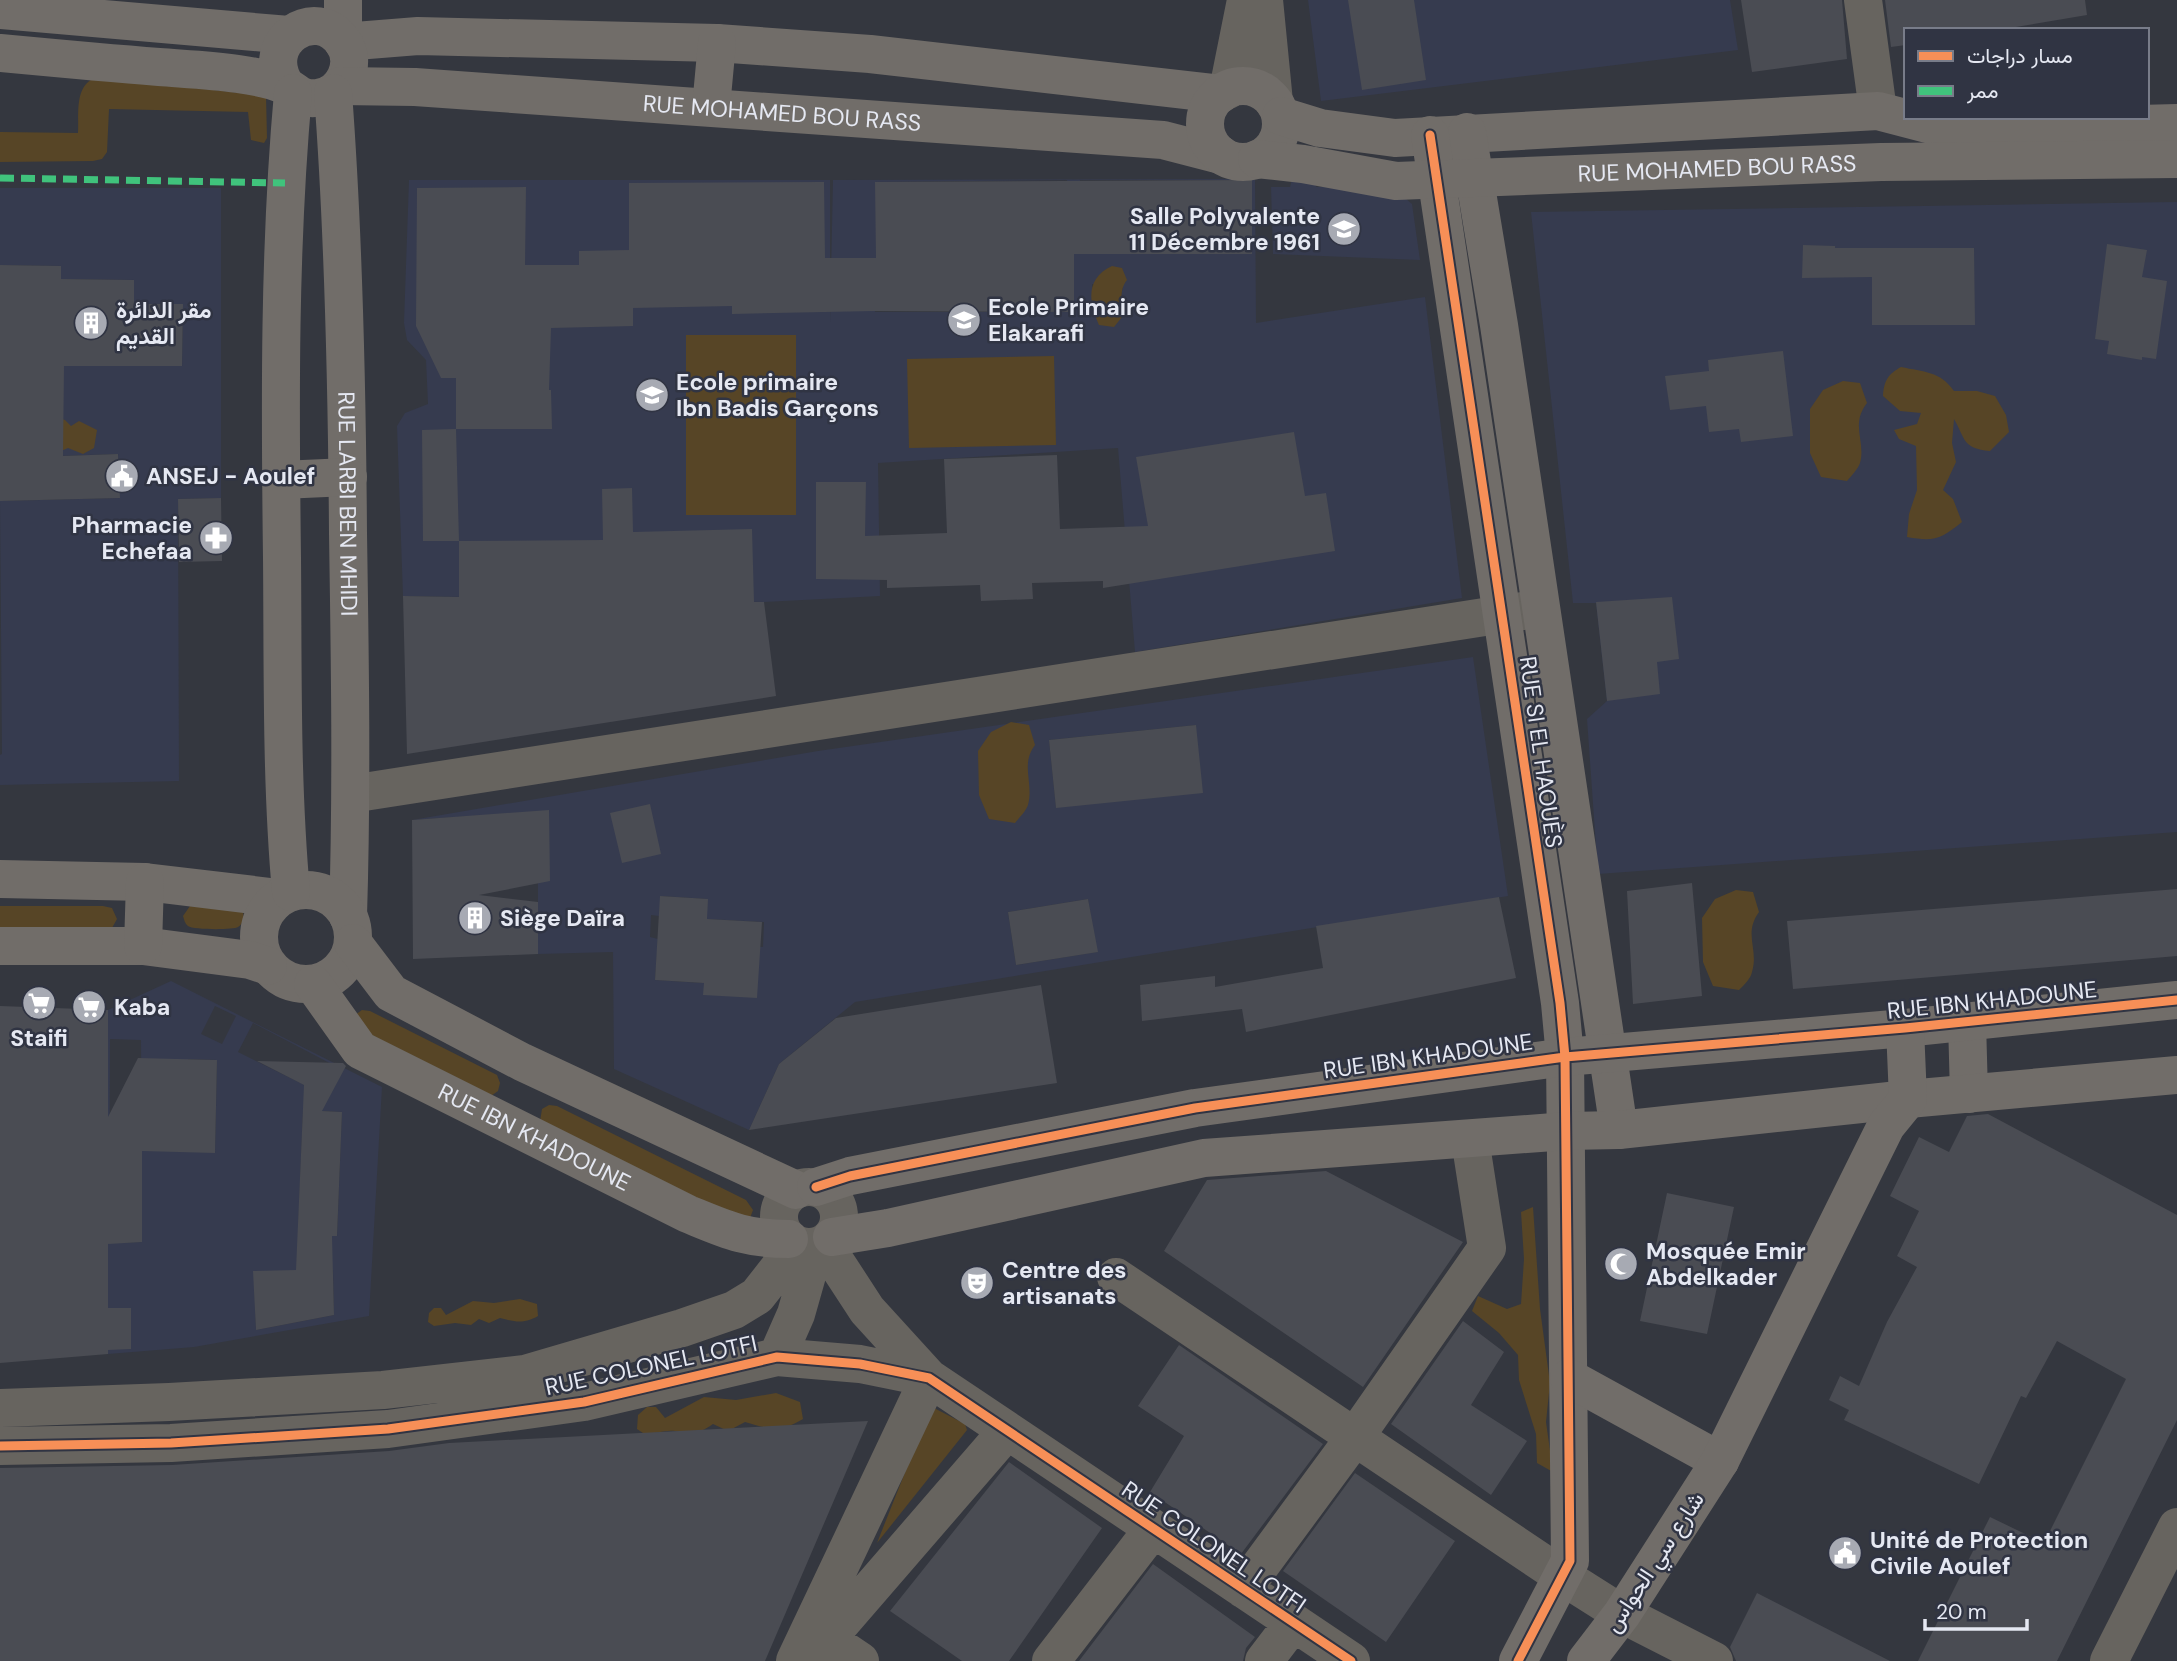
<svg xmlns="http://www.w3.org/2000/svg" width="2177" height="1661" font-family="'DM Sans',Vazirmatn,sans-serif">
  <style>
    .built { fill: #363b4f; fill-rule: evenodd }
    .green { fill: #574526 }
    .building { fill: #4a4c53 }
    .lines { fill: none; stroke-linecap: round; stroke-linejoin: round }
    .street { stroke: #67645f; stroke-width: 38 }
    .secondary { stroke: #716d69; stroke-width: 38 }
    .quiet { stroke: #40c37c; stroke-width: 7; stroke-dasharray: 14 7; stroke-linecap: butt }
    .cycleway-casing { stroke: #303443; stroke-width: 13 }
    .cycleway { stroke: #f78f57; stroke-width: 9 }
    .labels { text-anchor: middle; stroke-width: 5; stroke-linejoin: round; paint-order: stroke }
    .street-label { font-size: 23px; fill: #e5e8f2; stroke: #303443 }
    .poi-label { font-size: 23px; font-weight: bold; fill: #e5e8f2; stroke: #303443; text-anchor: start }
  </style>
  <rect width="100%" height="100%" fill="#34373f"/>
  <path class="built" d="M1308,0H1730L1738,50L1321,101Z
    M1255,179L1256,323L1425,297L1462,598L1135,652L1118,448L878,463L880,596L764,602L403,596L397,426L405,413L428,404L426,360L407,340L404,323L409,180H830V324L833,180ZM1067,180V242L876,182ZM1252,180V254H1081L1080,180ZM874,259H1074V312H875ZM1092,284L1123,285L1121,297L1092,310Z
    M1292,179L1315,181L1316,187H1392L1412,204L1420,260L1273,254L1271,187H1290Z
    M0,188H221V498L178,499L179,781L0,785V755L2,754L0,501L119,498L118,454L0,458L64,341L111,366H182L183,305L134,304V280L61,279V266L0,265Z
    M2177,202V832L1598,874L1587,719L1607,701L1596,603H1573L1531,212Z
    M1473,657L1508,896L855,1002L779,1064L749,1130L614,1069L613,952L538,954V881L549,811L412,820L818,751ZM1196,725L1056,808V807L1049,740ZM661,896L707,899V919L764,922L763,947L705,944L702,983L655,980L658,939L650,937L651,915L659,916ZM1088,899L1097,952L1016,965L1008,912Z
    M171,981L382,1087L369,1316L194,1347L108,1354V1010ZM215,1006L236,1016L222,1044L201,1034ZM253,1023L343,1070L329,1097L238,1052ZM110,1039L141,1040L142,1242L109,1243ZM188,1059L217,1060L215,1152ZM303,1110L342,1112L337,1236L298,1233ZM333,1270L334,1315L256,1330L254,1272Z"/>
  <path class="green" d="M98,77L266,96L267,138L264,143L251,140L248,112L109,109L107,152L102,159L93,161L0,162V132L78,133C79,113 74,83 98,77Z
    M1112,266L1122,268L1127,280C1118,291 1123,304 1122,317L1114,327L1099,325C1088,301 1086,278 1112,266Z
    M686,335H796V515H686Z
    M1054,356L1056,445L909,448L907,359Z
    M1901,367C1924,372 1940,371 1954,391H1977L1995,396L2006,415L2009,432L1990,451C1962,448 1966,440 1954,419L1952,443L1956,462L1943,490L1953,499L1962,522C1941,539 1934,542 1907,537L1909,514L1917,490L1916,446L1899,439L1894,430L1917,424L1921,413L1900,411L1883,396C1884,381 1888,374 1901,367Z
    M1843,381L1860,383L1867,403C1850,425 1866,441 1860,463C1858,469 1851,476 1847,481L1821,477L1810,453V409L1823,390Z
    M54,417L65,420L71,426L79,421L97,430L94,448L83,454L68,448L52,455Z
    M1011,722L1029,725L1035,745C1020,765 1034,783 1028,805C1026,811 1019,818 1015,823L989,819L979,795L978,751L991,732Z
    M1736,890L1753,892L1759,912C1743,934 1759,949 1752,972C1751,978 1744,985 1739,990L1713,986L1703,962L1702,918L1715,899Z
    M0,906H103L112,908L117,919L112,928L0,931Z
    M190,906L243,911C244,917 244,923 238,927C234,930 193,930 188,926C185,924 184,919 183,916Z
    M362,1010L370,1011L497,1075L500,1083L498,1091L491,1096L358,1033L355,1015Z
    M549,1105L557,1106L746,1200L753,1210L750,1218L744,1223L540,1121L542,1109Z
    M1533,1207L1540,1309L1550,1383L1546,1422L1553,1472L1537,1463L1536,1434L1519,1380L1518,1355L1499,1333L1472,1311L1478,1296L1507,1309L1521,1304L1524,1259L1521,1212Z
    M520,1299L537,1304L538,1316C524,1324 515,1322 500,1318L489,1323L479,1319L471,1325L455,1323L434,1326L428,1322L429,1313L434,1308H441L446,1315L473,1301L494,1303Z
    M776,1393L800,1402L803,1419C780,1433 769,1429 745,1422L728,1431L713,1424C696,1436 693,1431 675,1431C666,1430 655,1433 646,1435L637,1429L638,1415L647,1407H656L665,1418L704,1397L736,1400Z
    M934,1408L965,1424L967,1430L877,1543L929,1412Z"/>
  <path class="building" d="M1348,0H1414L1426,80L1362,90Z
    M1741,0H1842L1847,59L1752,72Z
    M1885,0H2085L2087,15L1998,30H1906V45L1891,47Z
    M1252,180V254H1074V312L874,311L732,314V306L633,308V326L551,328L549,390H551L552,429H456V378H441L416,326L417,188L526,187L525,265H579V251L629,250V183L824,182L825,258H876L875,182Z
    M2107,244L2147,250L2142,277L2167,281L2156,359L2142,357V360L2107,354L2109,341L2095,339Z
    M1803,245L1835,246V248H1974L1975,325H1872V277L1802,278Z
    M0,265L61,266V279L134,280V304H183L182,366H64L63,456L118,454L120,498L0,501Z
    M1783,351L1793,436L1741,442L1739,429L1709,432L1706,406L1670,410L1665,376L1709,371L1708,360Z
    M456,429L459,541H423L422,430Z
    M1294,432L1305,496L1326,493L1335,551L1103,588V581L1032,583L1033,599L981,601L980,585L887,588V580L816,579V482H866L865,536L947,533L944,459L1057,455L1060,529L1148,526L1136,457Z
    M632,488L633,532L752,529L754,602H764L776,696L407,754L403,596L459,597V541L603,540L602,489Z
    M221,498L222,561L179,562L178,499Z
    M1672,597L1679,659L1657,662L1660,694L1607,701L1596,602Z
    M1196,725L1203,793L1056,808L1049,740Z
    M650,804L661,854L622,863L610,813Z
    M549,810L550,881L479,895L538,902V954L413,959L412,820Z
    M1692,883L1702,996L1633,1004L1627,891Z
    M2177,889V956L1793,989L1787,921Z
    M660,896L708,899L707,919L762,922L757,998L703,995L704,983L655,980Z
    M1499,897L1516,978L1246,1032L1242,1009L1142,1021L1140,985L1215,976V987L1323,968L1316,926Z
    M1088,899L1098,952L1016,965L1008,912Z
    M1041,985L1057,1083L749,1130L779,1064L836,1018Z
    M0,1006L108,1010V1117L138,1058L217,1060L215,1153L142,1151V1242L108,1244V1308H131V1349L108,1350V1354L0,1363Z
    M257,1061L343,1063L346,1066L322,1111L342,1112L337,1236H332L334,1315L256,1330L253,1271L296,1270L304,1085Z
    M1988,1114L2177,1215V1420L2057,1661H1918L1990,1517L2044,1543L2126,1379L2057,1341L2026,1398L2021,1396L1979,1484L1844,1420L1849,1410L1829,1400L1840,1376L1859,1386L1887,1322L1917,1267L1897,1256L1919,1211L1890,1196L1919,1137L1949,1152L1967,1116Z
    M1326,1171L1463,1242L1363,1387L1164,1251L1207,1180Z
    M1667,1193L1734,1207L1707,1334L1640,1321Z
    M1463,1321L1504,1352L1471,1405L1527,1441L1491,1495L1391,1424Z
    M1179,1345L1323,1444L1241,1554L1150,1492L1184,1436L1138,1406Z
    M868,1421L765,1661H0V1468L172,1465L389,1451L449,1443Z
    M1009,1462L1102,1528L1009,1661H962L890,1611Z
    M1355,1473L1455,1541L1386,1642L1283,1571Z
    M1153,1564L1255,1637L1246,1648L1243,1661H1079Z
    M1757,1593L1890,1661H1736L1730,1647Z"/>
  <g class="lines">
    <path class="street" d="M1264,0L1274,102
      M1863,0L1878,111
      M1228,90L1246,0
      M351,794L1535,609
      M779 1217a30 30 0 1 1 60 0a30 30 0 1 1-60 0Z
      M824,1244L867,1310L929,1378
      M1116,1277L1562,1576L1622,1614L1714,1661
      M777,1357L796,1314L815,1247
      M0,1408L169,1402L383,1390L525,1374L682,1328L734,1310L757,1296L797,1245
      M0,1446L171,1443L388,1429L584,1402L777,1357L860,1364L929,1378L1351,1661
      M1243,1589L1355,1437L1487,1248L1470,1139
      M811,1628L860,1661
      M813,1659L827,1639L1007,1431
      M795,1661L929,1378
      M1051,1661L1153,1529
      M1264,1661L1293,1623
      M2109,1661L2177,1527"/>
    <g class="secondary">
      <path d="M343,0V42L418,36L717,43L870,54L1221,94"/>
      <path d="M0,10L289,35"/>
      <path d="M0,53C53,58 106,63 159,67C185,69 212,70 238,74C252,76 271,79 284,85C297,91 300,100 317,98C344,95 358,63 343,42C316,3 257,42 286,86"/>
      <path id="s1" d="M340,86L415,87L1163,140L1221,155"/>
      <circle cx="1243" cy="124" r="38"/>
      <path id="s2" d="M333,93C344,239 347,386 348,533C350,661 352,788 348,916"/>
      <path d="M711,107L717,43"/>
      <path d="M1281,116L1320,128L1395,138L1878,111L1947,129L2177,123"/>
      <path d="M1467,132L1499,325L1619,1130"/>
      <path d="M1430,135L1560,1003L1565,1057L1570,1561L1518,1661"/>
      <path id="s3" d="M1257,159L1303,164L1396,181L1881,162L2177,159"/>
      <path d="M281,480L348,477"/>
      <path d="M0,879L145,882L279,898"/>
      <circle cx="306" cy="937" r="47"/>
      <path d="M291,892C281,781 283,669 282,558C280,403 279,248 293,93"/>
      <path d="M353,943L391,993L522,1062L796,1190"/>
      <path d="M0,946H143L250,960L268,966"/>
      <path d="M143,946L145,882"/>
      <path id="s4" d="M313,984L360,1050L688,1214C727,1230 745,1239 789,1239"/>
      <path d="M1967,1022L1969,1094"/>
      <path d="M816,1187L850,1176L1195,1108L1565,1057L1905,1028L2177,1000"/>
      <path d="M832,1237L888,1228L1204,1158L1567,1131L1619,1130L1908,1099L2177,1075"/>
      <path d="M1569,1378L1720,1461"/>
      <path d="M1586,1661L1622,1614L1720,1461L1886,1126L1908,1099L1905,1028"/>
    </g>
    <path class="quiet" d="M0,178L285,183"/>
    <g class="cycleway-casing">
      <path id="cycleway" d="M1430,135L1560,1003L1565,1057L1570,1561L1518,1661
        M816,1187L850,1176L1195,1108L1565,1057L1905,1028L2177,1000
        M0,1446L171,1443L388,1429L584,1402L777,1357L860,1364L929,1378L1351,1661"/>
    </g>
    <use href="#cycleway" class="cycleway"/>
  </g>
  <defs>
    <g id="school-disc" transform="scale(1.75)"><circle r="9.5" fill="#a7aab3" stroke="#303443"/><path d="M0-5L7-2L0 1L-7-2ZM-4 1L0 2.5L4 1V4Q0 6-4 4Z" fill="#fff"/></g>
    <g id="building-disc" transform="scale(1.75)"><circle r="9.5" fill="#a7aab3" stroke="#303443"/><path d="M-4-6H4V6H1V3H-1V6H-4ZM-2.5-4.3h1.7v1.8h-1.7ZM.8-4.3h1.7v1.8H.8ZM-2.5-1h1.7V.8h-1.7ZM.8-1h1.7V.8H.8Z" fill="#fff"/></g>
    <g id="civic-disc" transform="scale(1.75)"><circle r="9.5" fill="#a7aab3" stroke="#303443"/><path d="M-.6-6.5H3V-4.5H.6V-3L4-1V1h2V6H-6V1h2V-1L-.6-3ZM-1.2 2.5V6h2.4V2.5Z" fill="#fff"/></g>
    <g id="pharmacy-disc" transform="scale(1.75)"><circle r="9.5" fill="#a7aab3" stroke="#303443"/><path d="M-2-6h4v4h4v4h-4v4h-4v-4h-4v-4h4Z" fill="#fff"/></g>
    <g id="supermarket-disc" transform="scale(1.75)"><circle r="9.5" fill="#a7aab3" stroke="#303443"/><path d="M-6-5.5h2.5l.6 2H6L4.5 2H-2.5L-4.4-4H-6ZM-1.5 3.2a1.3 1.3 0 1 0 .1 0ZM3 3.2a1.3 1.3 0 1 0 .1 0Z" fill="#fff"/></g>
    <g id="mosque-disc" transform="scale(1.75)"><circle r="9.5" fill="#a7aab3" stroke="#303443"/><path d="M3.5-4.9A6 6 0 1 0 3.5 4.9A5 5 0 1 1 3.5-4.9Z" fill="#fff"/></g>
    <g id="theatre-disc" transform="scale(1.75)"><circle r="9.5" fill="#a7aab3" stroke="#303443"/><path d="M-5-5.5Q0-4 5-5.5V0Q5 5 0 6Q-5 5-5 0ZM-3.3-2.5H-1v1.5H-3.3ZM1-2.5H3.3v1.5H1ZM-2.8 1Q0 5.5 2.8 1Z" fill="#fff"/></g>
  </defs>
  <g fill-rule="evenodd">
    <use href="#school-disc" x="1344" y="229"/>
    <use href="#school-disc" x="964" y="320"/>
    <use href="#building-disc" x="91" y="323"/>
    <use href="#school-disc" x="652" y="395"/>
    <use href="#civic-disc" x="122" y="476"/>
    <use href="#pharmacy-disc" x="216" y="538"/>
    <use href="#building-disc" x="475" y="918"/>
    <use href="#supermarket-disc" x="39" y="1003"/>
    <use href="#supermarket-disc" x="89" y="1007"/>
    <use href="#mosque-disc" x="1621" y="1264"/>
    <use href="#theatre-disc" x="977" y="1283"/>
    <use href="#civic-disc" x="1845" y="1553"/>
  </g>
  <g class="labels">
    <g class="street-label">
      <text dy="8" stroke="none"><textPath href="#s1" startOffset="443">RUE MOHAMED BOU RASS</textPath></text>
      <text dy="8" stroke="none"><textPath href="#s3" startOffset="462">RUE MOHAMED BOU RASS</textPath></text>
      <text dy="8" stroke="none"><textPath href="#s2" startOffset="411">RUE LARBI BEN MHIDI</textPath></text>
      <text transform="translate(1541 752) rotate(82)" y="8">RUE SI EL HAOUÈS</text>
      <text transform="translate(1992 1000) rotate(-6)" y="8">RUE IBN KHADOUNE</text>
      <text transform="translate(1428 1056) rotate(-8)" y="8">RUE IBN KHADOUNE</text>
      <text dy="8" stroke="none"><textPath href="#s4" startOffset="276">RUE IBN KHADOUNE</textPath></text>
      <text transform="translate(651 1365) rotate(-12)" y="8">RUE COLONEL LOTFI</text>
      <text transform="translate(1214 1547) rotate(34)" y="8">RUE COLONEL LOTFI</text>
      <text transform="translate(1654 1562) rotate(-57)" y="8">شارع سي الحواس</text>
    </g>
    <g class="poi-label">
      <text x="1320" y="224" text-anchor="end">Salle Polyvalente<tspan x="1320" dy="26">11 Décembre 1961</tspan></text>
      <text x="988" y="315">Ecole Primaire<tspan x="988" dy="26">Elakarafi</tspan></text>
      <text x="116" y="318">مقر الدائرة<tspan x="116" dy="26">القديم</tspan></text>
      <text x="676" y="390">Ecole primaire<tspan x="676" dy="26">Ibn Badis Garçons</tspan></text>
      <text x="146" y="484">ANSEJ - Aoulef</text>
      <text x="192" y="533" text-anchor="end">Pharmacie<tspan x="192" dy="26">Echefaa</tspan></text>
      <text x="500" y="926">Siège Daïra</text>
      <text x="114" y="1015">Kaba</text>
      <text x="39" y="1046" text-anchor="middle">Staifi</text>
      <text x="1646" y="1259">Mosquée Emir<tspan x="1646" dy="26">Abdelkader</tspan></text>
      <text x="1002" y="1278">Centre des<tspan x="1002" dy="26">artisanats</tspan></text>
      <text x="1870" y="1548">Unité de Protection<tspan x="1870" dy="26">Civile Aoulef</tspan></text>
    </g>
  </g>
  <rect x="1904" y="28" width="245" height="91" fill="#303443" stroke="#787c89" stroke-width="2"/>
  <rect x="1918" y="51" width="35" height="10" fill="#f78f57" stroke="#787c89" stroke-width="2"/>
  <text x="1967" y="63" font-size="21" fill="#e5e8f2">مسار دراجات</text>
  <rect x="1918" y="86" width="35" height="10" fill="#40c37c" stroke="#787c89" stroke-width="2"/>
  <text x="1967" y="98" font-size="21" fill="#e5e8f2">ممر</text>
  <path d="M1925 1619v10h102v-10" fill="none" stroke="#e5e8f2" stroke-width="3.5"/>
  <text x="1936" y="1619" font-size="21" fill="#e5e8f2" stroke="#303443" stroke-width="5" paint-order="stroke">20 m</text>
</svg>
